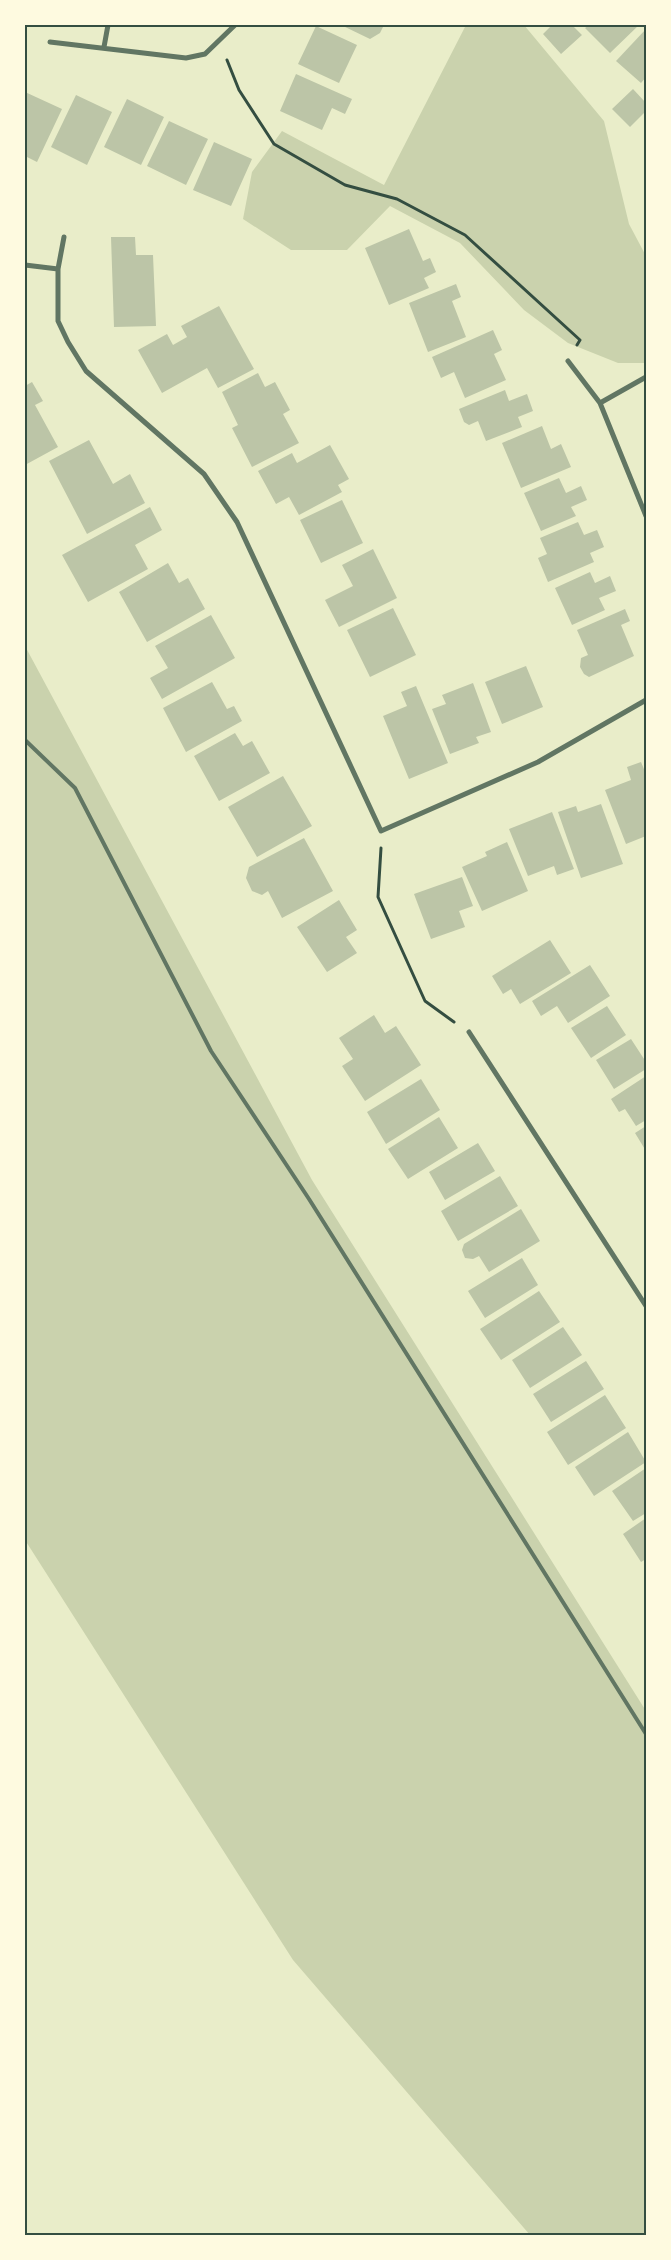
<svg xmlns="http://www.w3.org/2000/svg" width="671" height="2260" font-family="'Alegreya Sans',sans-serif">
  <style>
    .green { fill: #cad2ad }
    .building { fill: #bcc5a7 }
    .lines { fill: none; stroke-linecap: round; stroke-linejoin: round }
    .path { stroke: #344e41; stroke-width: 3 }
    .service { stroke: #617663; stroke-width: 4 }
    .minor { stroke: #617663; stroke-width: 5 }
    .neatline { fill: none; stroke: #344e41; stroke-width: 2 }
  </style>
  <rect width="100%" height="100%" fill="#e9edc9"/>
  <path class="green" d="M466,25H524L604,121L629,224L646,256V363H618L568,343L524,310L460,243L390,206L347,250H291L243,219L252,172L282,131L384,185Z
    M25,646L312,1180L646,1711V2235H530L293,1960L25,1540Z"/>
  <path class="building" d="M341,25H384L380,33L370,39Z
    M552,25H572L582,35L561,54L543,34Z
    M589,25H639L610,53L585,28Z
    M316,26L357,45L339,83L298,64Z
    M646,29V77L641,83L616,61Z
    M296,74L352,99L345,114L332,108L322,130L280,111Z
    M633,89L646,103V111L630,127L612,109Z
    M25,92L62,109L37,162L25,156Z
    M76,95L112,112L87,165L51,147Z
    M127,99L164,117L141,165L104,147Z
    M169,121L208,139L186,185L147,166Z
    M214,142L252,159L231,206L193,190Z
    M409,229L423,261L430,258L436,272L424,278L429,288L389,305L365,248Z
    M111,237H135L136,255H153L156,326L114,327Z
    M456,284L461,297L452,301L466,337L428,352L409,303Z
    M219,306L254,369L218,388L207,368L162,393L138,350L167,334L173,345L187,337L181,326Z
    M493,330L502,350L494,354L506,380L465,398L454,372L441,378L432,357Z
    M258,373L265,387L275,382L290,410L283,414L299,443L252,467L232,428L238,425L222,392Z
    M32,382L43,401L35,405L58,447L25,465V386Z
    M505,390L509,401L527,394L533,411L518,417L522,427L486,441L478,421L469,425L464,422L459,409Z
    M542,426L551,449L561,444L571,467L521,488L502,443Z
    M89,440L113,484L130,474L145,503L87,534L49,461Z
    M330,445L349,479L338,485L342,492L299,515L289,497L276,504L258,471L292,453L297,463Z
    M559,478L566,493L581,486L587,500L571,507L576,516L541,531L524,493Z
    M342,500L363,543L321,563L300,520Z
    M150,507L162,530L135,545L148,569L88,602L62,555Z
    M578,522L584,535L597,530L604,547L590,553L594,562L548,582L538,558L547,554L540,538Z
    M373,549L397,598L339,627L325,600L353,586L342,565Z
    M168,563L179,583L188,578L205,609L147,642L119,592Z
    M590,572L595,583L610,576L616,591L599,598L605,610L572,625L555,588Z
    M393,608L416,655L370,677L347,630Z
    M625,609L630,621L621,625L634,656L589,677L584,674L580,667L581,658L588,655L577,630Z
    M211,615L235,658L162,699L150,678L168,668L155,646Z
    M526,666L543,707L502,724L485,682Z
    M212,682L227,709L234,706L242,721L186,752L163,708Z
    M473,683L491,732L476,737L479,743L450,754L432,709L446,704L442,695Z
    M416,686L448,763L409,779L383,716L407,706L401,692Z
    M235,733L243,746L252,741L270,773L219,801L194,756Z
    M641,762L646,774V836L626,844L605,790L631,780L627,767Z
    M283,776L312,826L257,857L228,807Z
    M601,804L623,864L581,878L558,812L576,806L578,812Z
    M552,812L574,869L557,875L554,866L528,876L509,829Z
    M304,838L333,891L282,918L268,891L262,895L252,891L246,878L249,867Z
    M507,842L528,891L482,911L462,867L487,856L485,852Z
    M462,877L473,906L459,911L465,927L431,939L414,894Z
    M339,900L357,930L346,937L357,953L327,972L297,927Z
    M550,940L571,973L520,1004L511,989L503,994L492,976Z
    M590,965L610,996L568,1023L557,1006L541,1016L532,1001Z
    M607,1006L626,1035L591,1058L571,1028Z
    M374,1015L385,1033L396,1026L421,1065L365,1101L342,1066L353,1059L339,1038Z
    M631,1039L646,1062V1069L614,1089L596,1060Z
    M646,1076V1120L636,1126L625,1109L619,1112L611,1099Z
    M421,1079L440,1110L386,1144L367,1112Z
    M439,1117L458,1148L408,1179L388,1149Z
    M646,1126V1151L635,1133Z
    M478,1143L495,1171L445,1200L429,1172Z
    M500,1176L518,1206L458,1241L441,1211Z
    M521,1209L540,1241L489,1272L479,1256L473,1259L465,1258L462,1250L464,1244Z
    M522,1258L538,1285L485,1318L468,1291Z
    M539,1291L560,1322L501,1360L480,1329Z
    M563,1327L582,1355L530,1388L512,1360Z
    M586,1361L604,1389L551,1422L533,1394Z
    M605,1395L626,1428L568,1465L547,1432Z
    M628,1432L646,1462L594,1496L575,1467Z
    M646,1468V1513L633,1521L612,1491Z
    M646,1518V1559L641,1562L623,1534Z"/>
  <g class="lines">
    <path class="path" d="M227,60L239,90L274,144L345,185L397,199L465,235L580,340L577,345
      M381,848L378,897L425,1001L454,1022"/>
    <path class="service" d="M25,740L75,788L211,1051L309,1199L646,1734"/>
    <path class="minor" d="M50,42L186,58L205,54L235,25
      M104,47L108,25
      M64,237L58,269V321L68,342L86,371L204,474L237,522L381,831L538,762L646,700
      M25,265L58,269
      M568,361L600,403L646,516
      M600,403L646,377
      M469,1032L646,1306"/>
  </g>
  <rect width="671" height="2260" fill="none" stroke="#fefae0" stroke-width="52"/>
  <rect x="26" y="26" width="619" height="2208" class="neatline"/>
</svg>
